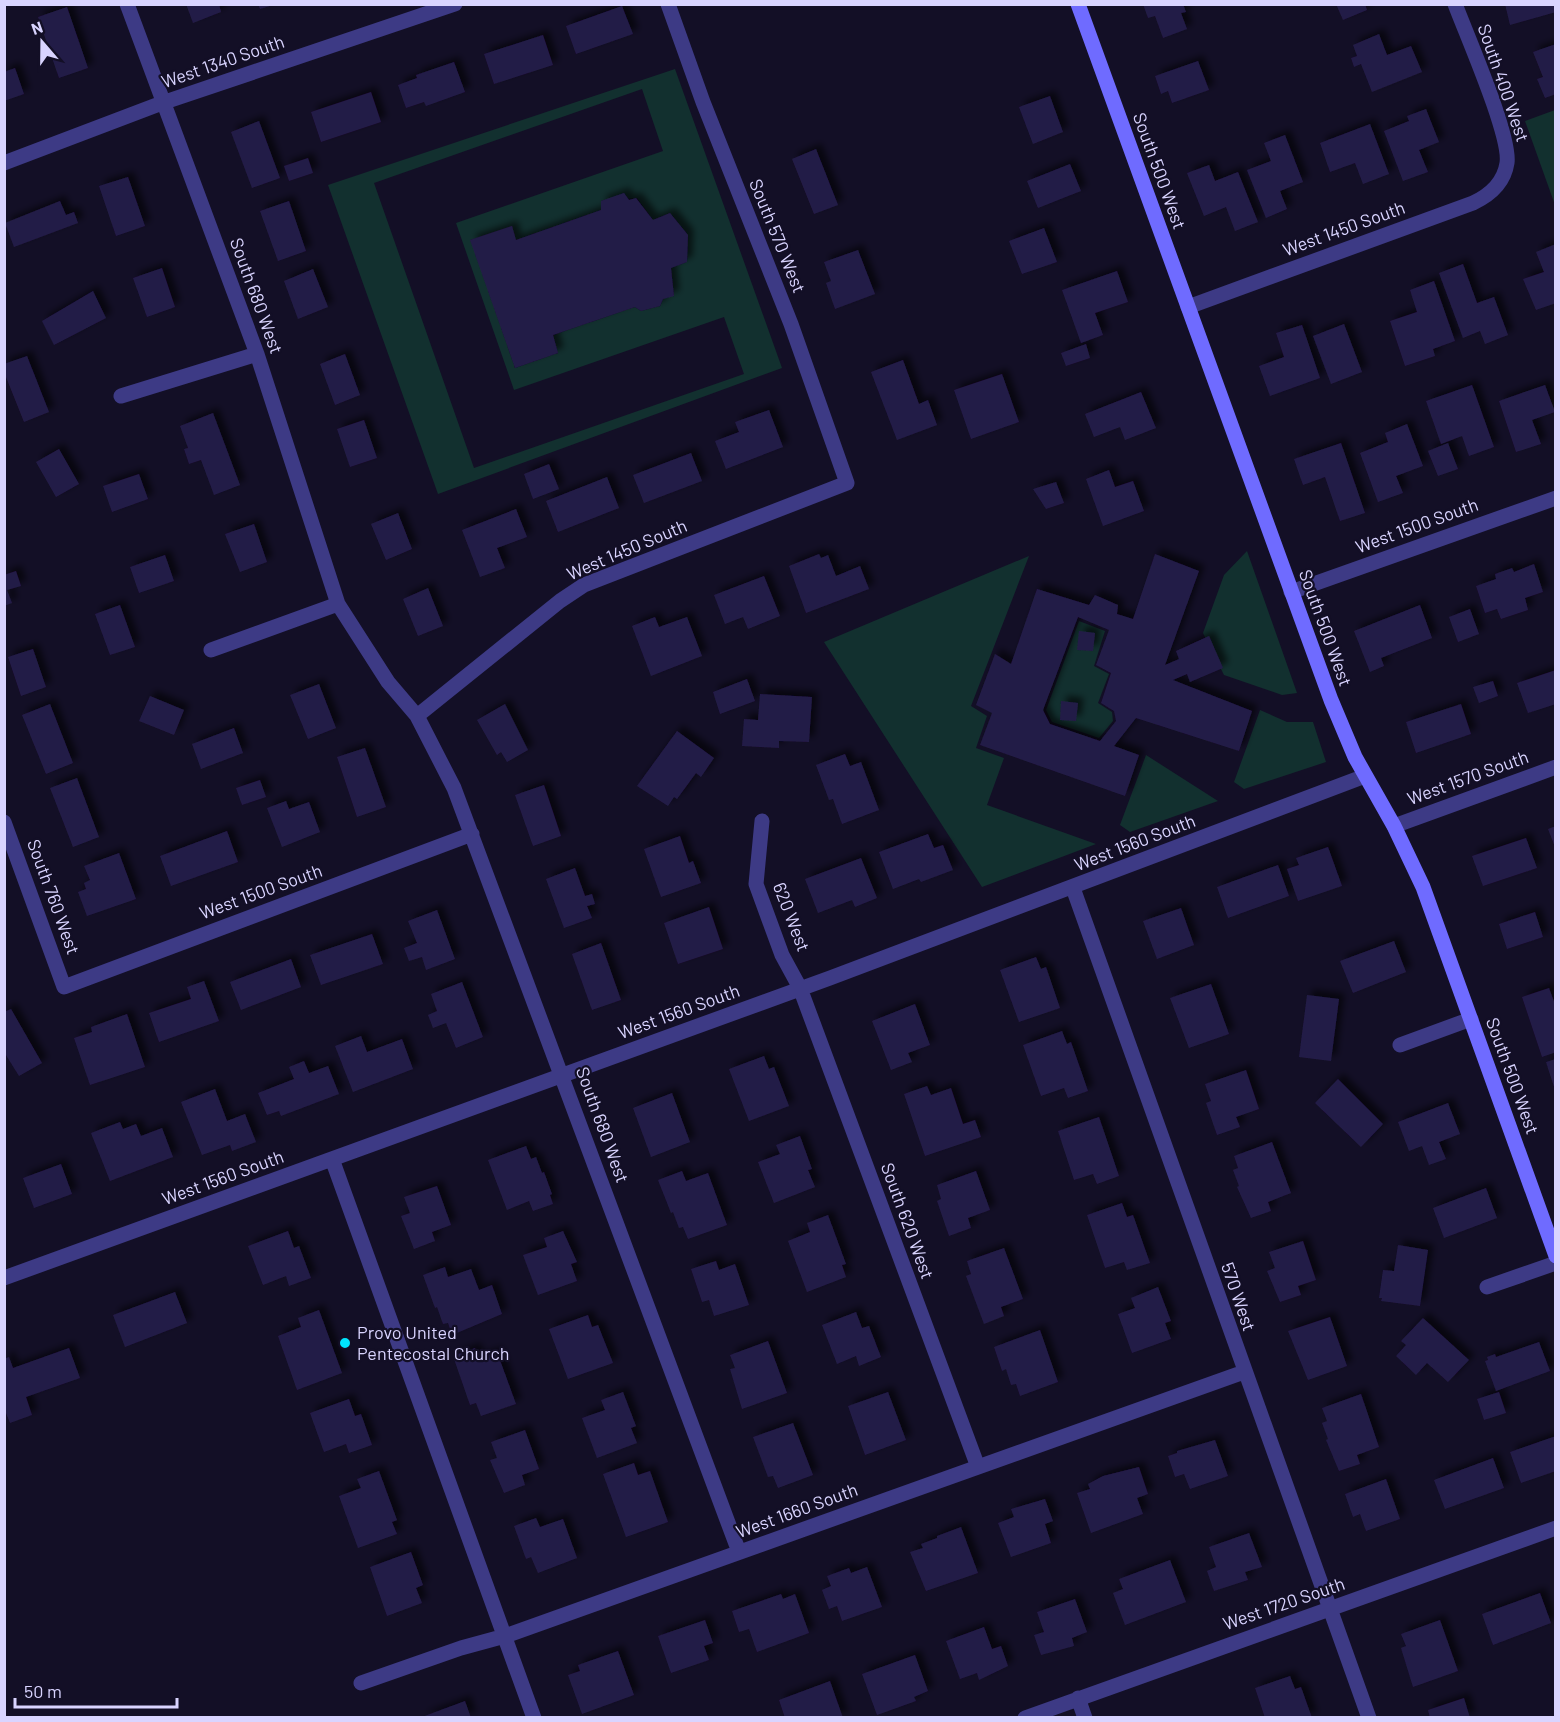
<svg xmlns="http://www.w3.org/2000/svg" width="1560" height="1722" font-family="Barlow,sans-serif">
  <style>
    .green { fill: #12302f; fill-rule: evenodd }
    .building { fill: #241b47; fill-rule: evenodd; filter: url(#shadow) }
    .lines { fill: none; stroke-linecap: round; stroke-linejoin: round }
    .street { stroke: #3d3a85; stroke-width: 15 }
    .secondary { stroke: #6f6bff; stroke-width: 15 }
    .poi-dot { fill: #00e5ff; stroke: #130f26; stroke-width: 2 }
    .labels { text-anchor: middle; stroke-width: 4.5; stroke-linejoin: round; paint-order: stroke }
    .street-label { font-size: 18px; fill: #d9d4ff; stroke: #130f26 }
    .poi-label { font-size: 18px; fill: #d9d4ff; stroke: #130f26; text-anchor: start }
  </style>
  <defs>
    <filter id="shadow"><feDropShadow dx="5.5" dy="-5.5" stdDeviation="3" flood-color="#0009"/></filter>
  </defs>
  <rect width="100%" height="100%" fill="#130f26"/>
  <path class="green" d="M675,69L782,368L438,494L328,185ZM642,89L663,151L456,223L514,390L724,317L744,374L474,468L374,183ZM637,198L653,220L670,213L688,235L687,262L671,268L674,295L663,299L660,306L641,311L635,307L553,335L558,353L515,368L471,240L512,227L516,240L601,210V201Z
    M1555,110H1556L1555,205L1525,121Z
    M1247,551L1297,693L1282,695L1224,675L1203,633L1224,575Z
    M1029,556L971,706L987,716L976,748L1004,758L987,805L1096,844L982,887L824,642Z
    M1079,621L1105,631L1094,666L1109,674L1098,703L1112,712L1113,721L1099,738L1052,722L1046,710Z
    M1260,710L1287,722H1313L1326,762L1244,789L1234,782Z
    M1146,755L1218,801L1130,832L1120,825Z"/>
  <path class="building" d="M186,4H219L221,12L193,23Z
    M258,4H273V5L260,9Z
    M1143,4H1183L1186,12L1181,13L1187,29L1163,38L1155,16L1148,18Z
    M1336,4H1365L1367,10L1343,20Z
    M1505,4H1556V12L1510,25Z
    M622,6L633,34L576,54L566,26Z
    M67,7L88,68L59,78L38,17Z
    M1379,34L1387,55L1411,46L1422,72L1372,92L1361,64L1354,67L1351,58L1357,56L1353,45Z
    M543,35L553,65L494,84L484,54Z
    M1556,44V94L1545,98L1537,79L1543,77L1533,52Z
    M1198,61L1209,90L1172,103L1168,91L1161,94L1155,76Z
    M454,62L465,92L426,106L424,102L406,108L398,85L417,78L416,75Z
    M15,68L24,94L4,101V72Z
    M371,92L381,122L321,142L311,112Z
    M1050,96L1063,132L1033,144L1019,107Z
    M1426,109L1439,142L1419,150L1428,172L1403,181L1384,131L1409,121L1407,116Z
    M259,121L280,178L252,188L231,132Z
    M1370,124L1389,174L1363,184L1355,163L1330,172L1320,143Z
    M1285,135L1303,182L1280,191L1287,209L1266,218L1247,170L1271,161L1264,143Z
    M816,149L838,205L814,214L792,159Z
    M308,158L313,173L289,181L284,166Z
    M1070,164L1081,191L1038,208L1027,181Z
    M1209,165L1215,181L1238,172L1258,222L1235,231L1226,207L1204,216L1187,173Z
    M128,177L145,226L116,236L99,186Z
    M624,193L629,200L636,198L653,220L670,213L688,235L687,262L671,268L674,296L663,299L660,306L641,311L635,307L553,335L558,353L515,368L470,240L512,226L516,240L601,210V201Z
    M60,201L66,215L74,212L78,223L14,247L5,223Z
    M289,201L306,251L278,261L260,211Z
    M1044,228L1057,262L1022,274L1009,241Z
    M1556,244V303L1536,310L1523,279L1544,272L1536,252Z
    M858,250L875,294L835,309L826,283L831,281L824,262Z
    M1463,264L1477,303L1494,297L1508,335L1485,344L1480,331L1463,338L1439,273Z
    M162,268L175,307L147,317L133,278Z
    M313,269L328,307L298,319L284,281Z
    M1117,271L1128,302L1095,313L1103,335L1081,343L1062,290Z
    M1434,281L1455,341L1433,349L1435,356L1405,366L1390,321L1417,312L1410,290Z
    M93,291L106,318L54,345L42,321Z
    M1344,324L1362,372L1331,384L1313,336Z
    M1302,325L1320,378L1270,396L1259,366L1284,357L1276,333Z
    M1086,344L1090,358L1066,366L1061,353Z
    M345,354L360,395L335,405L320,364Z
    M27,356L49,412L24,422L4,372V364Z
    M903,360L919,404L928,400L937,425L897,440L871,372Z
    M1002,374L1019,422L971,439L954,390Z
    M1472,385L1494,447L1469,456L1462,436L1441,444L1426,401Z
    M1545,385L1555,412L1532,420L1541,444L1516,452L1499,401Z
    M1141,392L1156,428L1125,440L1120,427L1094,437L1085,414Z
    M769,410L783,447L726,469L715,441L739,432L735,422Z
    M213,413L240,485L214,495L201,460L189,464L184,449L188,448L180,426Z
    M364,420L377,458L350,467L337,429Z
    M1407,424L1423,466L1396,476L1403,493L1378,502L1360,453L1388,442L1385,433Z
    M1341,443L1365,513L1340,521L1325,477L1303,485L1294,459Z
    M1448,443L1458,469L1438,476L1428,451Z
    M59,449L79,484L56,497L36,462Z
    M691,453L702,481L644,503L633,475Z
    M549,464L559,489L533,499L524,474Z
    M1109,470L1115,487L1133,481L1144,511L1103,526L1086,479Z
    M139,474L148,499L112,512L103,486Z
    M607,477L619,508L558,532L546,501Z
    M1056,482L1064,503L1046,509L1033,489Z
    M516,509L527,537L497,548L505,568L480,577L462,530Z
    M398,513L412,549L386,560L371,524Z
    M254,524L267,562L240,572L225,534Z
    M819,554L821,558L828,555L836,576L860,566L869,589L806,613L789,566Z
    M1155,554L1199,571L1165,665L1179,659L1176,651L1209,636L1223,668L1190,682L1187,674L1173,680L1252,711L1239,751L1136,718L1114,746L1139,755L1125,796L980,745L992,713L976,705L995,654L1011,664L1037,589L1089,605L1095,595L1118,605L1117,614L1133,619ZM1078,617L1109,630L1096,665L1111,673L1101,703L1114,711L1116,721L1100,741L1050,724L1043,710Z
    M165,555L174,581L139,593L130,567Z
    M1534,564L1543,592L1525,598L1528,610L1501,619L1497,609L1485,613L1476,586L1496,579L1495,574L1512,568L1514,572Z
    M16,571L21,586L7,590L12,603L4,606V575Z
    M764,576L780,616L748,629L743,617L725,624L714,595Z
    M428,588L443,626L418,636L403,599Z
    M120,605L135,647L110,655L95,614Z
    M1420,605L1432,638L1381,658L1384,666L1370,672L1354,631Z
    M1470,609L1479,634L1458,642L1449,617Z
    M655,617L659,627L687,617L702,656L651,676L632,626Z
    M1079,631L1095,633L1093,651L1077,650Z
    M33,649L46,687L21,696L8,657Z
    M1556,670V704L1528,713L1517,683Z
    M747,679L755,701L720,714L713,692Z
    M1493,681L1498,696L1479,703L1473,687Z
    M319,684L336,728L308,739L290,695Z
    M760,694L812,697L809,742L779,741V748L742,746L744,719L758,720Z
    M150,696L184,710L174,735L139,721Z
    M1061,701L1078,703L1076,721L1060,720Z
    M50,704L73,763L46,774L22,715Z
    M505,704L528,750L507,762L501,752L497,755L477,720Z
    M1461,704L1471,734L1416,753L1406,722Z
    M234,728L243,753L201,769L192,744Z
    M677,731L714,758L701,777L696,773L677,799L674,797L668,806L637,786Z
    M365,748L386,807L357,817L337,757Z
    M845,754L850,766L861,762L879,810L842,824L833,799L829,800L816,765Z
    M77,778L99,837L73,847L50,788Z
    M260,780L266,797L242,805L236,788Z
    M544,785L561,836L533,846L515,795Z
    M286,801L289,809L309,802L320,832L282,847L267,808Z
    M1556,826V847H1555L1548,829Z
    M227,831L238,862L171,886L160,856Z
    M928,834L934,848L943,845L953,870L921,882L919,879L893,889L879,852Z
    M680,836L689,863L693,861L701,883L661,897L644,849Z
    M1526,838L1537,868L1483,886L1472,856Z
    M1328,847L1342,886L1298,901L1287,869L1299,865L1296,858Z
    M119,853L136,899L87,916L78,892L86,889L84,883L90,880L84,866Z
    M861,858L877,898L855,907L852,900L818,913L805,879Z
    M1278,865L1289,896L1228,918L1217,887Z
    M575,868L585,896L592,894L595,904L587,906L592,918L564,928L546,879Z
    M709,907L723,949L678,964L664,923Z
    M1181,908L1194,945L1157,959L1143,921Z
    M437,910L455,959L426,970L422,957L409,961L404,948L417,943L408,921Z
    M1535,912L1543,937L1507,949L1499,924Z
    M372,934L383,964L321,985L310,955Z
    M1394,941L1406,972L1353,993L1340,961Z
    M601,943L621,1000L592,1010L572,954Z
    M1036,957L1041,969L1046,967L1060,1008L1019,1022L1000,970Z
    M291,959L301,987L241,1010L230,982Z
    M204,981L219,1021L159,1042L149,1013L191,999L187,987Z
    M462,982L483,1037L456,1048L446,1023L433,1028L428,1015L437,1011L431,994Z
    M1211,984L1229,1034L1189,1048L1170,998Z
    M1549,988L1556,1007V1052L1542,1057L1522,997Z
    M1307,995L1339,999L1331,1061L1299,1057Z
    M915,1004L930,1045L908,1053L912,1062L891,1070L872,1021Z
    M11,1009L42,1063L19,1076L4,1052V1012Z
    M127,1014L145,1067L90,1085L74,1038L92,1032L91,1027Z
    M1062,1031L1067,1044L1071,1042L1088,1091L1068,1098L1064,1088L1041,1096L1023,1045Z
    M361,1036L367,1052L402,1039L413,1069L353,1092L335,1046Z
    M764,1056L769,1069L774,1067L789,1106L749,1121L729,1069Z
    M1556,1059V1090H1555L1546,1062Z
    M304,1061L309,1073L328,1066L339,1094L281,1116L279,1111L267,1115L258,1093L294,1079L289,1067Z
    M1246,1070L1259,1109L1236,1117L1240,1127L1217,1135L1206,1103L1211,1101L1205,1084Z
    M1338,1079L1383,1124L1361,1147L1315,1103Z
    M927,1086L931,1095L951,1088L963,1124L975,1120L981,1137L925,1156L904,1094Z
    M215,1089L227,1121L245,1114L256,1142L232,1151L230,1145L202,1155L181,1102Z
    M672,1093L690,1142L651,1157L633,1108Z
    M1448,1103L1460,1134L1439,1142L1446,1159L1429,1165L1422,1146L1409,1151L1398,1122Z
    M1099,1117L1119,1176L1097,1184L1093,1174L1074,1180L1058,1131Z
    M120,1122L123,1129L136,1124L141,1136L162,1128L173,1157L110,1181L91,1133Z
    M800,1136L812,1169L808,1170L815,1187L774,1203L758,1162L780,1154L776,1145Z
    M1272,1142L1291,1193L1268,1202L1271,1211L1251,1218L1237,1187L1239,1186L1233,1170L1238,1168L1234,1156Z
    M526,1146L531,1159L536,1157L542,1173L544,1172L552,1194L550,1195L553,1204L533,1211L529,1201L507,1210L488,1160Z
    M61,1164L72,1194L34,1208L23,1178Z
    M682,1171L686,1181L708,1173L727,1225L688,1239L683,1227L679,1228L673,1212L671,1213L658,1180Z
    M976,1171L990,1210L968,1218L971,1228L949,1236L937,1201L941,1199L937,1185Z
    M437,1186L451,1225L432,1232L435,1241L414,1249L401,1216L410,1213L404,1197Z
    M1486,1188L1497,1218L1444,1238L1433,1208Z
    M1122,1203L1127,1217L1133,1215L1150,1263L1127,1270L1124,1262L1105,1268L1087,1215Z
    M828,1215L846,1264L842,1265L846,1277L807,1292L788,1241L810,1232L807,1223Z
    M288,1231L294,1248L299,1246L311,1278L289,1286L286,1276L263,1285L248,1246Z
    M563,1231L577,1262L571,1264L577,1281L538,1295L523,1255L547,1247L544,1238Z
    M1303,1241L1316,1280L1298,1286L1301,1295L1280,1302L1267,1271L1275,1268L1269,1252Z
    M1398,1245L1428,1250L1420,1306L1381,1301L1382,1298H1379L1383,1270L1394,1271Z
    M1004,1248L1023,1299L1001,1307L1004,1316L984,1324L966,1276L971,1274L967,1261Z
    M716,1261L719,1270L735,1264L749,1305L714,1316L709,1300L702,1302L691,1269Z
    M445,1267L448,1277L471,1269L479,1290L492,1285L502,1314L452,1335L448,1323L443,1324L437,1307L435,1308L423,1275Z
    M1158,1287L1171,1321L1165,1323L1171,1339L1132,1353L1118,1314L1135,1308L1131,1298Z
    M175,1292L187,1323L125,1347L113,1315Z
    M319,1310L342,1373L297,1390L278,1336L301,1327L298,1318Z
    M856,1312L862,1328L869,1326L881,1357L859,1366L856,1356L837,1364L822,1325Z
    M588,1315L592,1327L598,1325L613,1363L568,1379L549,1329Z
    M1330,1317L1347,1366L1308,1380L1288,1331Z
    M1423,1318L1469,1360L1448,1382L1427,1363L1416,1375L1396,1356L1406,1345L1401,1341Z
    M1040,1330L1058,1382L1020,1396L1016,1384L1011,1385L1006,1369L1002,1371L994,1347Z
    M768,1341L787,1393L742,1409L730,1369L735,1368L730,1355Z
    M1539,1342L1550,1371L1496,1391L1485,1361L1488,1360L1487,1357L1495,1354L1496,1357Z
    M69,1348L80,1378L26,1397L32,1415L10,1423L4,1408V1359L9,1357L13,1368Z
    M475,1348L479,1358L497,1352L516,1404L481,1416L476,1403L470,1405L453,1356Z
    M623,1392L636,1426L631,1428L637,1443L597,1458L582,1418L605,1410L601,1400Z
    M888,1392L906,1440L865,1455L848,1406Z
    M1499,1392L1506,1413L1484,1420L1477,1399Z
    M1361,1394L1379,1447L1357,1455L1360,1464L1339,1471L1326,1440L1328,1439L1322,1423L1327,1421L1322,1408Z
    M349,1399L355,1416L361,1414L372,1445L349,1453L346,1444L324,1452L310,1413Z
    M793,1423L813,1475L778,1488L773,1476L768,1477L753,1437Z
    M525,1430L539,1469L522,1475L525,1485L504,1493L490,1460L497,1458L491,1442Z
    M1556,1436V1471L1521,1483L1510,1452Z
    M1215,1440L1228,1476L1190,1489L1184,1474L1175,1477L1168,1456L1177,1453V1451Z
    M1493,1458L1504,1488L1445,1509L1434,1480Z
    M634,1463L638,1475L650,1471L668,1522L626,1537L603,1474Z
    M1139,1467L1148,1494L1137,1498L1143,1514L1091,1533L1077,1493L1090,1489L1088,1484L1103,1476Z
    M379,1471L397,1520L392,1522L397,1534L358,1548L339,1496L361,1488L357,1479Z
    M1386,1479L1400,1519L1366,1531L1360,1514L1353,1517L1345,1494Z
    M1045,1499L1053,1521L1045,1524L1051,1543L1011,1557L998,1523L1014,1517L1011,1509Z
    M536,1518L540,1527L563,1519L577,1558L538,1573L531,1557L526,1559L514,1526Z
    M961,1527L978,1573L926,1591L910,1552L923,1548L921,1544L937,1538V1536Z
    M1249,1533L1262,1567L1245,1572L1248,1580L1214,1591L1207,1571L1216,1567L1209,1547Z
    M411,1552L423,1585L416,1588L422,1603L387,1616L370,1567Z
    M1170,1560L1186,1602L1125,1625L1113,1593L1123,1589L1119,1579Z
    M867,1567L882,1607L842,1621L837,1606L829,1609L822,1590L831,1586L827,1576L849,1568L851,1573Z
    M1540,1593L1551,1623L1493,1645L1482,1614Z
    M781,1594L783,1599L795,1594L809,1633L757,1652L749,1629L739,1632L732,1611Z
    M1075,1599L1087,1632L1072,1638L1074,1646L1041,1655L1034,1635L1044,1632L1037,1612Z
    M705,1620L713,1643L704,1646L709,1660L671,1673L658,1636Z
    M1440,1620L1458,1671L1413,1687L1401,1648L1406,1646L1401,1634Z
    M984,1627L992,1649L1001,1646L1008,1666L979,1680L977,1673L960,1679L946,1641Z
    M618,1651L634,1695L582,1714L568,1675L580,1671L578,1665Z
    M915,1655L928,1691L914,1697L916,1701L877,1715L862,1674Z
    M1290,1676L1295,1689L1301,1687L1312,1718H1265L1255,1688Z
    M830,1681L843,1718H785L779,1700Z
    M1464,1698L1470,1718H1430L1428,1710Z
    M465,1701L471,1718H422V1717Z"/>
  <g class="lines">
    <path class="street" d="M127,4L257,354L338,604L388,682L417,716L454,788L739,1552
      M4,163L162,103L455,4
      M1188,307L1473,203C1490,195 1504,183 1507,163C1511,136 1467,36 1455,4
      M121,396L257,354
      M1291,592L1556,498
      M211,650L338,604
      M417,716L560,601L584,585L847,483L791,324L703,102L668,4
      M762,821L756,884L782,955L800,988L978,1467
      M4,822L64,987L472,834
      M1394,826L1556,767
      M1073,888L1369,1718
      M1400,1045L1471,1019
      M332,1159L534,1718
      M4,1278L830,978L1365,776
      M1487,1287L1556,1263
      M361,1683L461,1648L505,1636L1244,1372
      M1078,1698L1085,1718
      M1025,1718L1556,1528"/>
    <path class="secondary" d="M1078,4L1331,700L1355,757L1394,826L1423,887L1556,1256"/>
  </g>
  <circle class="poi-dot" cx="345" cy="1343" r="6"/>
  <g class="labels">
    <g class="street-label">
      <text transform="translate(223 62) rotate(-19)" y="6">West 1340 South</text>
      <text transform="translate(1503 83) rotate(71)" y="6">South 400 West</text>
      <text transform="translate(1159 171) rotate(70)" y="6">South 500 West</text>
      <text transform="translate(1344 229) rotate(-20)" y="6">West 1450 South</text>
      <text transform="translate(777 236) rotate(68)" y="6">South 570 West</text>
      <text transform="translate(256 296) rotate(70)" y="6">South 680 West</text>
      <text transform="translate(1417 526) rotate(-20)" y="6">West 1500 South</text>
      <text transform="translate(627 550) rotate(-23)" y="6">West 1450 South</text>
      <text transform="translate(1325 628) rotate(70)" y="6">South 500 West</text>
      <text transform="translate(1468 778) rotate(-20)" y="6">West 1570 South</text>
      <text transform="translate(1135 843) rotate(-21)" y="6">West 1560 South</text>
      <text transform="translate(261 892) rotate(-20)" y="6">West 1500 South</text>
      <text transform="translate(53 897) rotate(70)" y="6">South 760 West</text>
      <text transform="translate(791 917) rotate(69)" y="6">620 West</text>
      <text transform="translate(679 1012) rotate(-20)" y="6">West 1560 South</text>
      <text transform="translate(1512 1076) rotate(70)" y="6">South 500 West</text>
      <text transform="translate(602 1125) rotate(70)" y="6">South 680 West</text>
      <text transform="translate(223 1178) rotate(-20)" y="6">West 1560 South</text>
      <text transform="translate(907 1221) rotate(70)" y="6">South 620 West</text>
      <text transform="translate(1238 1297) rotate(71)" y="6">570 West</text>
      <text transform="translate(797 1511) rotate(-20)" y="6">West 1660 South</text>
      <text transform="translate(1284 1604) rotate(-19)" y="6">West 1720 South</text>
    </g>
    <g class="poi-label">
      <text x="357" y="1339">Provo United<tspan x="357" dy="21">Pentecostal Church</tspan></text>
    </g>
  </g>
  <rect width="1560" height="1722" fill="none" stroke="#d9d4ff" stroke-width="12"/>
  <g transform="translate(42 42) rotate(340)" stroke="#130f26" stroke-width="4.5" paint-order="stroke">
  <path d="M0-4.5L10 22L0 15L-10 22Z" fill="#d9d4ff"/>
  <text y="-9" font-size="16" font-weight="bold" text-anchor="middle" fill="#d9d4ff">N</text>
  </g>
  <path d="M15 1698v9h162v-9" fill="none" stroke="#d9d4ff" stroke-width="3"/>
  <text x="24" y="1698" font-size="18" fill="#d9d4ff" stroke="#130f26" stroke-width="4.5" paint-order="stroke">50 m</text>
</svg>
